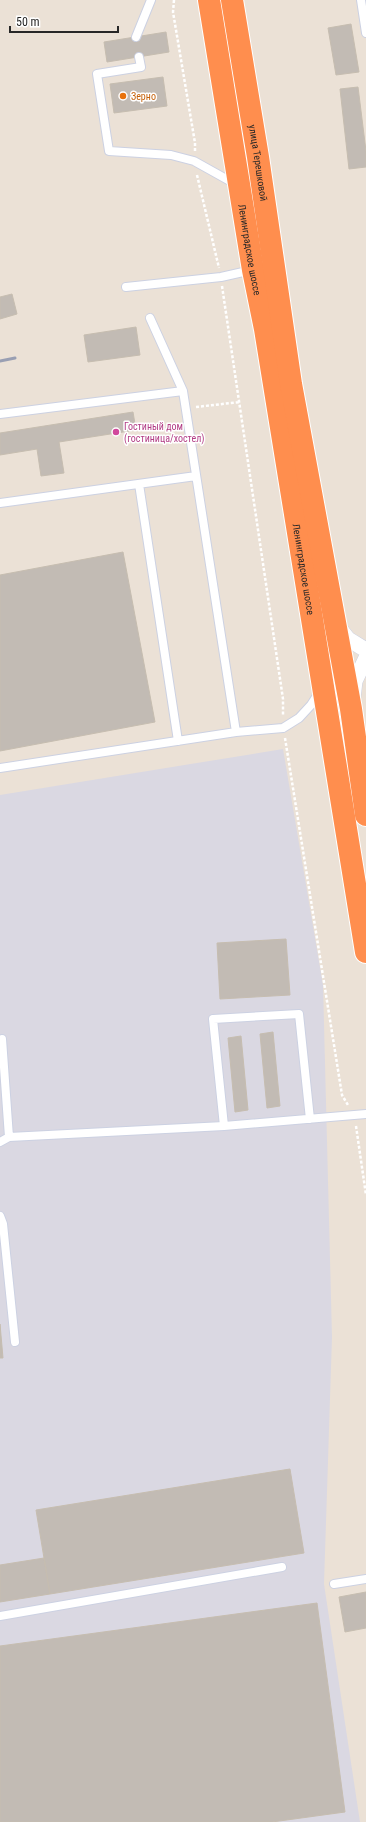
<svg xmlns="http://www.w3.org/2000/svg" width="366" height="1822" font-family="'Roboto Condensed',sans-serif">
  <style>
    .industrial { fill: #dad8e2 }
    .building { fill: #c2bbb4; stroke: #c6bdb0 }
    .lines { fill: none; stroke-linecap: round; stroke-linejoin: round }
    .lane-casing { stroke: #ccd1e2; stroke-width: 10 }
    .street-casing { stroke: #ccd1e2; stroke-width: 16 }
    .highway-casing { stroke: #fff; stroke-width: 24 }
    .path { stroke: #fff; stroke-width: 2.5; stroke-dasharray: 3 2; stroke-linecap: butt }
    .lane { stroke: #fff; stroke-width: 8 }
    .street { stroke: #fff; stroke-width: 15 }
    .highway { stroke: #ff8e4e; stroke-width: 22 }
    .rail { stroke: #999fb3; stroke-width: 3 }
    .food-dot { fill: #e8710a; stroke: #fff; stroke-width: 1.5 }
    .hotel-dot { fill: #d1479c; stroke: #fff; stroke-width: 1.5 }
    .labels { text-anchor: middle; stroke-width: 3; stroke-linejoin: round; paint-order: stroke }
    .food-label { font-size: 10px; fill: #c56008; stroke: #fff; text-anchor: start }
    .street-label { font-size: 10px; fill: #272727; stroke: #fff }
    .hotel-label { font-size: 10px; fill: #b23c85; stroke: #fff; text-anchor: start }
  </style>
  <rect width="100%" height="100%" fill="#ebe1d6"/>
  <path class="industrial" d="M283,749L323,985L332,1337L324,1584L360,1822H0V795Z"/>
  <path class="building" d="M351,24L359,72L336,75L328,28Z
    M166,32L169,52L107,62L104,42Z
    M163,77L167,106L114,113L110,84Z
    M358,87L366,151V167L349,169L340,89Z
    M12,294L17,314L0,319V297Z
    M136,327L140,355L88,362L84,335Z
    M133,412L136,430L59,442L64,473L41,476L37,449L0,455V433Z
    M123,552L155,722L0,751V575Z
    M286,939L290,995L220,999L217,943Z
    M273,1032L280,1106L267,1108L260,1034Z
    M241,1036L248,1110L235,1112L228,1038Z
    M0,1324L3,1358H0Z
    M290,1469L304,1553L50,1594L36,1510Z
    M44,1558L50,1594L0,1602V1565Z
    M366,1592V1628L345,1632L339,1597Z
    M317,1603L345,1812L272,1822H0V1646Z"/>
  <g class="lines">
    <g class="lane-casing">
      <path id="lane" d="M361,0L366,33
        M136,37L151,0
        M139,57L141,67L97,74L109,151L171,155L194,161L237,185
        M126,287L221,277L252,270
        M150,318L183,391L236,732
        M0,414L183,391
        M139,484L178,741
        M0,503L196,476
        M0,768L236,732L283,728L299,718L311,705L320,691
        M2,1039L9,1137
        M224,1126L213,1019L299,1014L310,1119
        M0,1142L9,1137L224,1126L366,1114
        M0,1216L3,1224L15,1342
        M334,1584L366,1579
        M0,1616L282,1567"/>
    </g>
    <g class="street-casing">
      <path id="street" d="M337,625L348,639L366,650
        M353,698L355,681L366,658"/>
    </g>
    <g class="highway-casing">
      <g id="highway">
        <path id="s1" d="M209,0L253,270L265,329L366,952"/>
        <path id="s2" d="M232,0L258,157L291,384L351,709L366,815"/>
      </g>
    </g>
    <path class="path" d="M174,0L173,12L195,143V151
      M197,175L219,268
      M222,286L283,699V715
      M196,407L240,402
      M285,738L342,1095L348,1105
      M356,1126L366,1195"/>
    <use href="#lane" class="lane"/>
    <use href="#street" class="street"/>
    <use href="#highway" class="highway"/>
    <path class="rail" d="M0,361L15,358"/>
  </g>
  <circle class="food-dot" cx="123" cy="96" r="4"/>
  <circle class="hotel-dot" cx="116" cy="432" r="4"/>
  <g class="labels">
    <g class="food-label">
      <text x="131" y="100">Зерно</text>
    </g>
    <g class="street-label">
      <text dy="4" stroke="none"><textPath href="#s2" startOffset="165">улица Терешковой</textPath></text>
      <text dy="4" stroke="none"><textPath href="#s1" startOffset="253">Ленинградское шоссе</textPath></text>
      <text dy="4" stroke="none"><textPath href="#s1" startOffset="577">Ленинградское шоссе</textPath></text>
    </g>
    <g class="hotel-label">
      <text x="124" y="430">Гостиный дом<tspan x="124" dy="12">(гостиница/хостел)</tspan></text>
    </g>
  </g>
  <path d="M10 26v6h108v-6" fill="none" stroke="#272727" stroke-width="2"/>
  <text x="16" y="26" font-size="12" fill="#272727" stroke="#ffffff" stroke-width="3" paint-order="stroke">50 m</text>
</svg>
